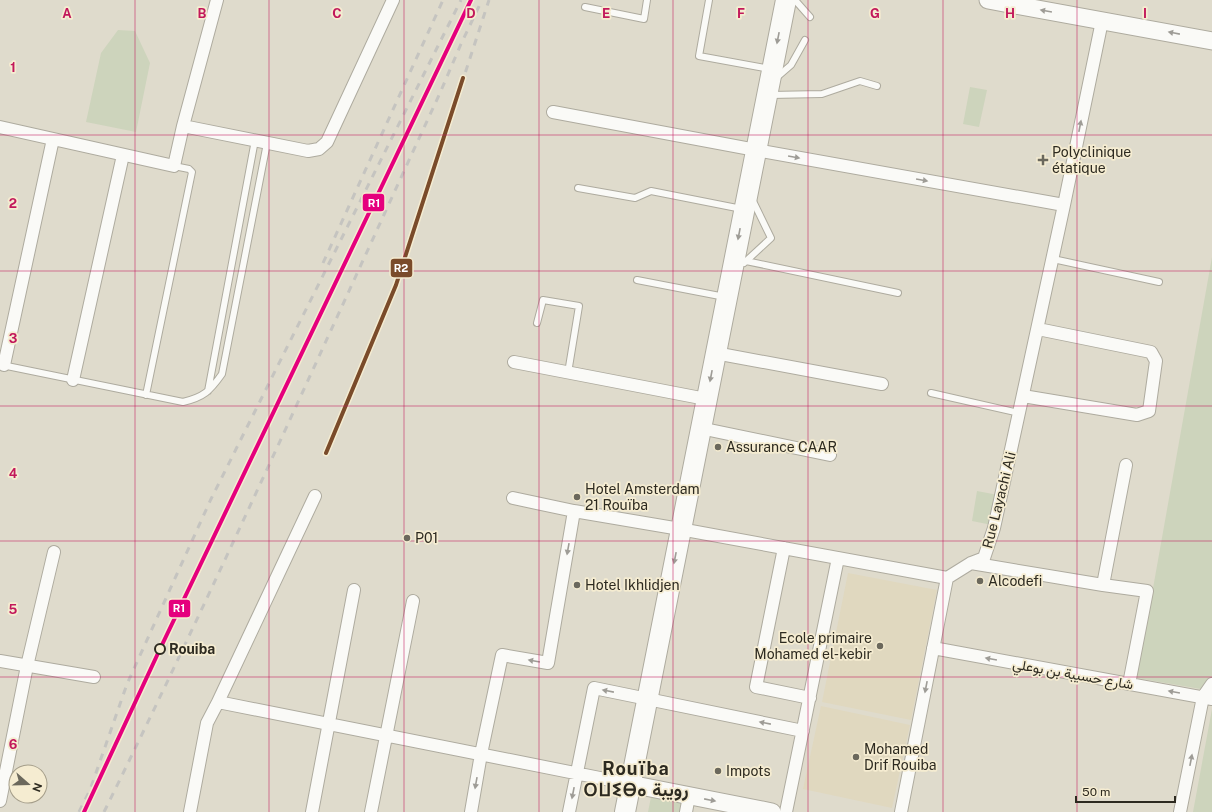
<svg xmlns="http://www.w3.org/2000/svg" width="1212" height="812" font-family="'Public Sans',Vazirmatn,'Noto Sans Tifinagh',sans-serif">
  <style>
    .built { fill: #e0d8bf }
    .green { fill: #cdd4bc }
    .lines { fill: none; stroke-linecap: round; stroke-linejoin: round }
    .service-casing { stroke: #aeab9f; stroke-width: 8 }
    .minor-casing { stroke: #aeab9f; stroke-width: 14 }
    .secondary-casing { stroke: #aeab9f; stroke-width: 19 }
    .trunk-casing { stroke: #aeab9f; stroke-width: 22 }
    .service { stroke: #fafaf7; stroke-width: 6 }
    .minor { stroke: #fafaf7; stroke-width: 12 }
    .secondary { stroke: #fafaf7; stroke-width: 17 }
    .trunk { stroke: #fafaf7; stroke-width: 20 }
    .rail { stroke: #c5c4c0; stroke-width: 3; stroke-dasharray: 7 7; stroke-linecap: butt }
    .rail-1-casing { stroke: #f5ecd1; stroke-width: 7 }
    .rail-2-casing { stroke: #f5ecd1; stroke-width: 7 }
    .rail-1 { stroke: #e5007d; stroke-width: 4 }
    .rail-2 { stroke: #7a4b2a; stroke-width: 4 }
    .oneway { fill: #9e9c96 }
    .grid { fill: none; stroke: #c2185b; stroke-width: 1; stroke-opacity: 0.55 }
    .poi-dot { fill: #6b685c; stroke: #f5ecd1; stroke-width: 1.5 }
    .stop-dot { fill: #f5ecd1; stroke: #2d2a20; stroke-width: 2 }
    .labels { text-anchor: middle; stroke-width: 3.5; stroke-linejoin: round; paint-order: stroke }
    .poi-label { font-size: 14px; fill: #2d2a20; stroke: #f5ecd1; text-anchor: start }
    .street-label { font-size: 14px; fill: #2d2a20; stroke: #f5ecd1 }
    .stop-label { font-size: 14px; font-weight: bold; fill: #2d2a20; stroke: #f5ecd1; text-anchor: start }
    .district-label { font-size: 18px; font-weight: bold; letter-spacing: 1px; fill: #2d2a20; stroke: #f5ecd1 }
    .grid-label { font-size: 13px; text-anchor: middle; font-weight: bold; fill: #c2185b; stroke: #f5ecd1; stroke-width: 3.5; stroke-linejoin: round; paint-order: stroke }
    .line-badge { stroke: #f5ecd1; stroke-width: 1.5 }
    .badge-label { font-size: 11px; text-anchor: middle; font-weight: bold; fill: #fff }
  </style>
  <rect width="100%" height="100%" fill="#dfdbcc"/>
  <path class="built" d="M848,573L937,590L911,720L822,702Z
    M821,706L910,725L892,808L803,789Z"/>
  <path class="green" d="M118,30L135,31L150,63L136,132L86,122L101,53Z
    M970,87L987,90L979,127L963,124Z
    M1212,257V691L1137,678Z
    M977,491L998,495L992,525L972,521Z
    M1212,709V812H1193Z
    M651,797L683,803L681,812H648Z"/>
  <g class="lines">
    <g class="service-casing">
      <path id="service" d="M709,0L699,56L770,69
        M795,0L810,17
        M585,7L644,19L647,0
        M776,78L791,65L805,40
        M770,95L822,94L860,81L877,86
        M578,188L635,198L651,191L742,209
        M1053,259L1159,282
        M746,261L898,293
        M744,263L771,238L752,199
        M637,280L725,297
        M537,323L543,300L579,306L568,373
        M2,365L183,402C204,397 210,391 222,374L267,143
        M208,391L255,140
        M931,393L1019,413
        M146,395L192,172L189,169L174,166"/>
    </g>
    <g class="minor-casing">
      <path id="minor" d="M553,112L756,150L1064,205
        M183,126L308,151L319,149L327,142L393,0
        M0,127L174,166L183,126L217,0
        M715,353L882,384
        M514,362L706,399
        M4,365L53,139
        M73,380L123,155
        M1023,396L1137,415L1149,411L1156,361L1151,352L1038,329
        M700,428L830,455
        M513,498L574,511L680,529L947,578L971,563L984,558L994,528L1064,205L1102,21
        M784,548L756,687L810,698
        M971,563L1103,585L1147,591L1129,684
        M1103,585L1126,465
        M933,648L1212,699
        M0,661L94,677
        M218,702L630,784
        M0,801L27,666L54,552
        M190,812L207,723L218,702L315,496
        M312,812L354,590
        M371,812L413,601
        M471,812L481,754L502,655L548,663L574,511
        M569,812L594,688L803,731
        M686,812L689,796
        M786,812L838,558
        M901,812L947,578
        M1180,812L1203,697L1212,684"/>
    </g>
    <g class="secondary-casing">
      <path id="secondary" d="M988,0L1212,41
        M630,784L772,812"/>
    </g>
    <g class="trunk-casing">
      <path id="trunk" d="M625,812L786,0"/>
    </g>
    <use href="#service" class="service"/>
    <use href="#minor" class="minor"/>
    <use href="#secondary" class="secondary"/>
    <use href="#trunk" class="trunk"/>
    <path class="rail" d="M323,263L443,0
      M326,453L396,285L489,0
      M79,812L90,790L127,684L211,499L461,0
      M104,812C221,575 329,333 440,93L461,44L482,0"/>
    <g class="rail-1-casing">
      <path id="rail-1" d="M84,812L160,649L471,0"/>
    </g>
    <g class="rail-2-casing">
      <path id="rail-2" d="M326,453L396,285L463,78"/>
    </g>
    <use href="#rail-1" class="rail-1"/>
    <use href="#rail-2" class="rail-2"/>
  </g>
  <defs><path id="oneway-solid" d="M-6-.8H1V-3.2L6.5 0L1 3.2V.8H-6Z"/></defs>
  <g class="oneway">
    <use href="#oneway-solid" transform="translate(1046 11) rotate(-170)"/>
    <use href="#oneway-solid" transform="translate(1174 33) rotate(-169)"/>
    <use href="#oneway-solid" transform="translate(778 38) rotate(101)"/>
    <use href="#oneway-solid" transform="translate(1080 126) rotate(-79)"/>
    <use href="#oneway-solid" transform="translate(794 157) rotate(10)"/>
    <use href="#oneway-solid" transform="translate(922 180) rotate(10)"/>
    <use href="#oneway-solid" transform="translate(739 234) rotate(101)"/>
    <use href="#oneway-solid" transform="translate(711 376) rotate(101)"/>
    <use href="#oneway-solid" transform="translate(568 549) rotate(100)"/>
    <use href="#oneway-solid" transform="translate(675 558) rotate(101)"/>
    <use href="#oneway-solid" transform="translate(991 659) rotate(-170)"/>
    <use href="#oneway-solid" transform="translate(534 661) rotate(-170)"/>
    <use href="#oneway-solid" transform="translate(926 687) rotate(101)"/>
    <use href="#oneway-solid" transform="translate(608 691) rotate(-169)"/>
    <use href="#oneway-solid" transform="translate(1174 692) rotate(-170)"/>
    <use href="#oneway-solid" transform="translate(765 723) rotate(-169)"/>
    <use href="#oneway-solid" transform="translate(1191 760) rotate(-79)"/>
    <use href="#oneway-solid" transform="translate(476 783) rotate(100)"/>
    <use href="#oneway-solid" transform="translate(573 793) rotate(101)"/>
    <use href="#oneway-solid" transform="translate(710 800) rotate(11)"/>
  </g>
  <path class="grid" d="M135,0V812M269,0V812M404,0V812M539,0V812M673,0V812M808,0V812M943,0V812M1077,0V812M0,135H1212M0,271H1212M0,406H1212M0,541H1212M0,677H1212"/>
  <g class="poi-dot">
    <path d="M1041 154h4v4h4v4h-4v4h-4v-4h-4v-4h4z"/>
    <circle cx="718" cy="447" r="4"/>
    <circle cx="577" cy="497" r="4"/>
    <circle cx="407" cy="538" r="4"/>
    <circle cx="980" cy="581" r="4"/>
    <circle cx="577" cy="585" r="4"/>
    <circle cx="880" cy="646" r="4"/>
    <circle cx="856" cy="757" r="4"/>
    <circle cx="718" cy="771" r="4"/>
  </g>
  <circle class="stop-dot" cx="160" cy="649" r="5"/>
  <g class="labels">
    <g class="poi-label">
      <text x="1052" y="157">Polyclinique<tspan x="1052" dy="16">étatique</tspan></text>
      <text x="726" y="452">Assurance CAAR</text>
      <text x="585" y="494">Hotel Amsterdam<tspan x="585" dy="16">21 Rouïba</tspan></text>
      <text x="415" y="543">P01</text>
      <text x="988" y="586">Alcodefi</text>
      <text x="585" y="590">Hotel Ikhlidjen</text>
      <text x="872" y="643" text-anchor="end">Ecole primaire<tspan x="872" dy="16">Mohamed el-kebir</tspan></text>
      <text x="864" y="754">Mohamed<tspan x="864" dy="16">Drif Rouiba</tspan></text>
      <text x="726" y="776">Impots</text>
    </g>
    <g class="street-label">
      <text transform="translate(999 500) rotate(-76)" y="5">Rue Layachi Ali</text>
      <text transform="translate(1073 674) rotate(10)" y="5">شارع حسيبة بن بوعلي</text>
    </g>
    <g class="stop-label">
      <text x="169" y="654">Rouiba</text>
    </g>
    <g class="district-label">
      <text x="636" y="775">Rouïba<tspan x="636" dy="21">ⵔⵡⵉⴱⴰ رويبة</tspan></text>
    </g>
  </g>
  <g class="grid-label">
    <text x="67" y="18">A</text>
    <text x="202" y="18">B</text>
    <text x="337" y="18">C</text>
    <text x="471" y="18">D</text>
    <text x="606" y="18">E</text>
    <text x="741" y="18">F</text>
    <text x="875" y="18">G</text>
    <text x="1010" y="18">H</text>
    <text x="1145" y="18">I</text>
    <text x="13" y="72">1</text>
    <text x="13" y="208">2</text>
    <text x="13" y="343">3</text>
    <text x="13" y="478">4</text>
    <text x="13" y="614">5</text>
    <text x="13" y="749">6</text>
  </g>
  <g class="line-badge">
    <rect x="362" y="193" width="23" height="19" rx="4" fill="#e5007d"/>
    <rect x="390" y="258" width="23" height="20" rx="4" fill="#7a4b2a"/>
    <rect x="168" y="599" width="23" height="19" rx="4" fill="#e5007d"/>
  </g>
  <g class="badge-label">
    <text x="374" y="207">R1</text>
    <text x="401" y="272">R2</text>
    <text x="179" y="612">R1</text>
  </g>
  <g transform="translate(28 784) rotate(110)"><circle r="19" fill="#f5ecd1" stroke="#a59e8a"/>
  <path d="M0-3L7 15L0 10L-7 15Z" fill="#6b685c"/>
  <text y="-6" font-size="11" font-weight="bold" text-anchor="middle" fill="#2d2a20">N</text>
  </g>
  <path d="M1076 796v6h99v-6" fill="none" stroke="#2d2a20" stroke-width="2"/>
  <text x="1082" y="796" font-size="12" fill="#2d2a20" stroke="#f5ecd1" stroke-width="3" paint-order="stroke">50 m</text>
</svg>
